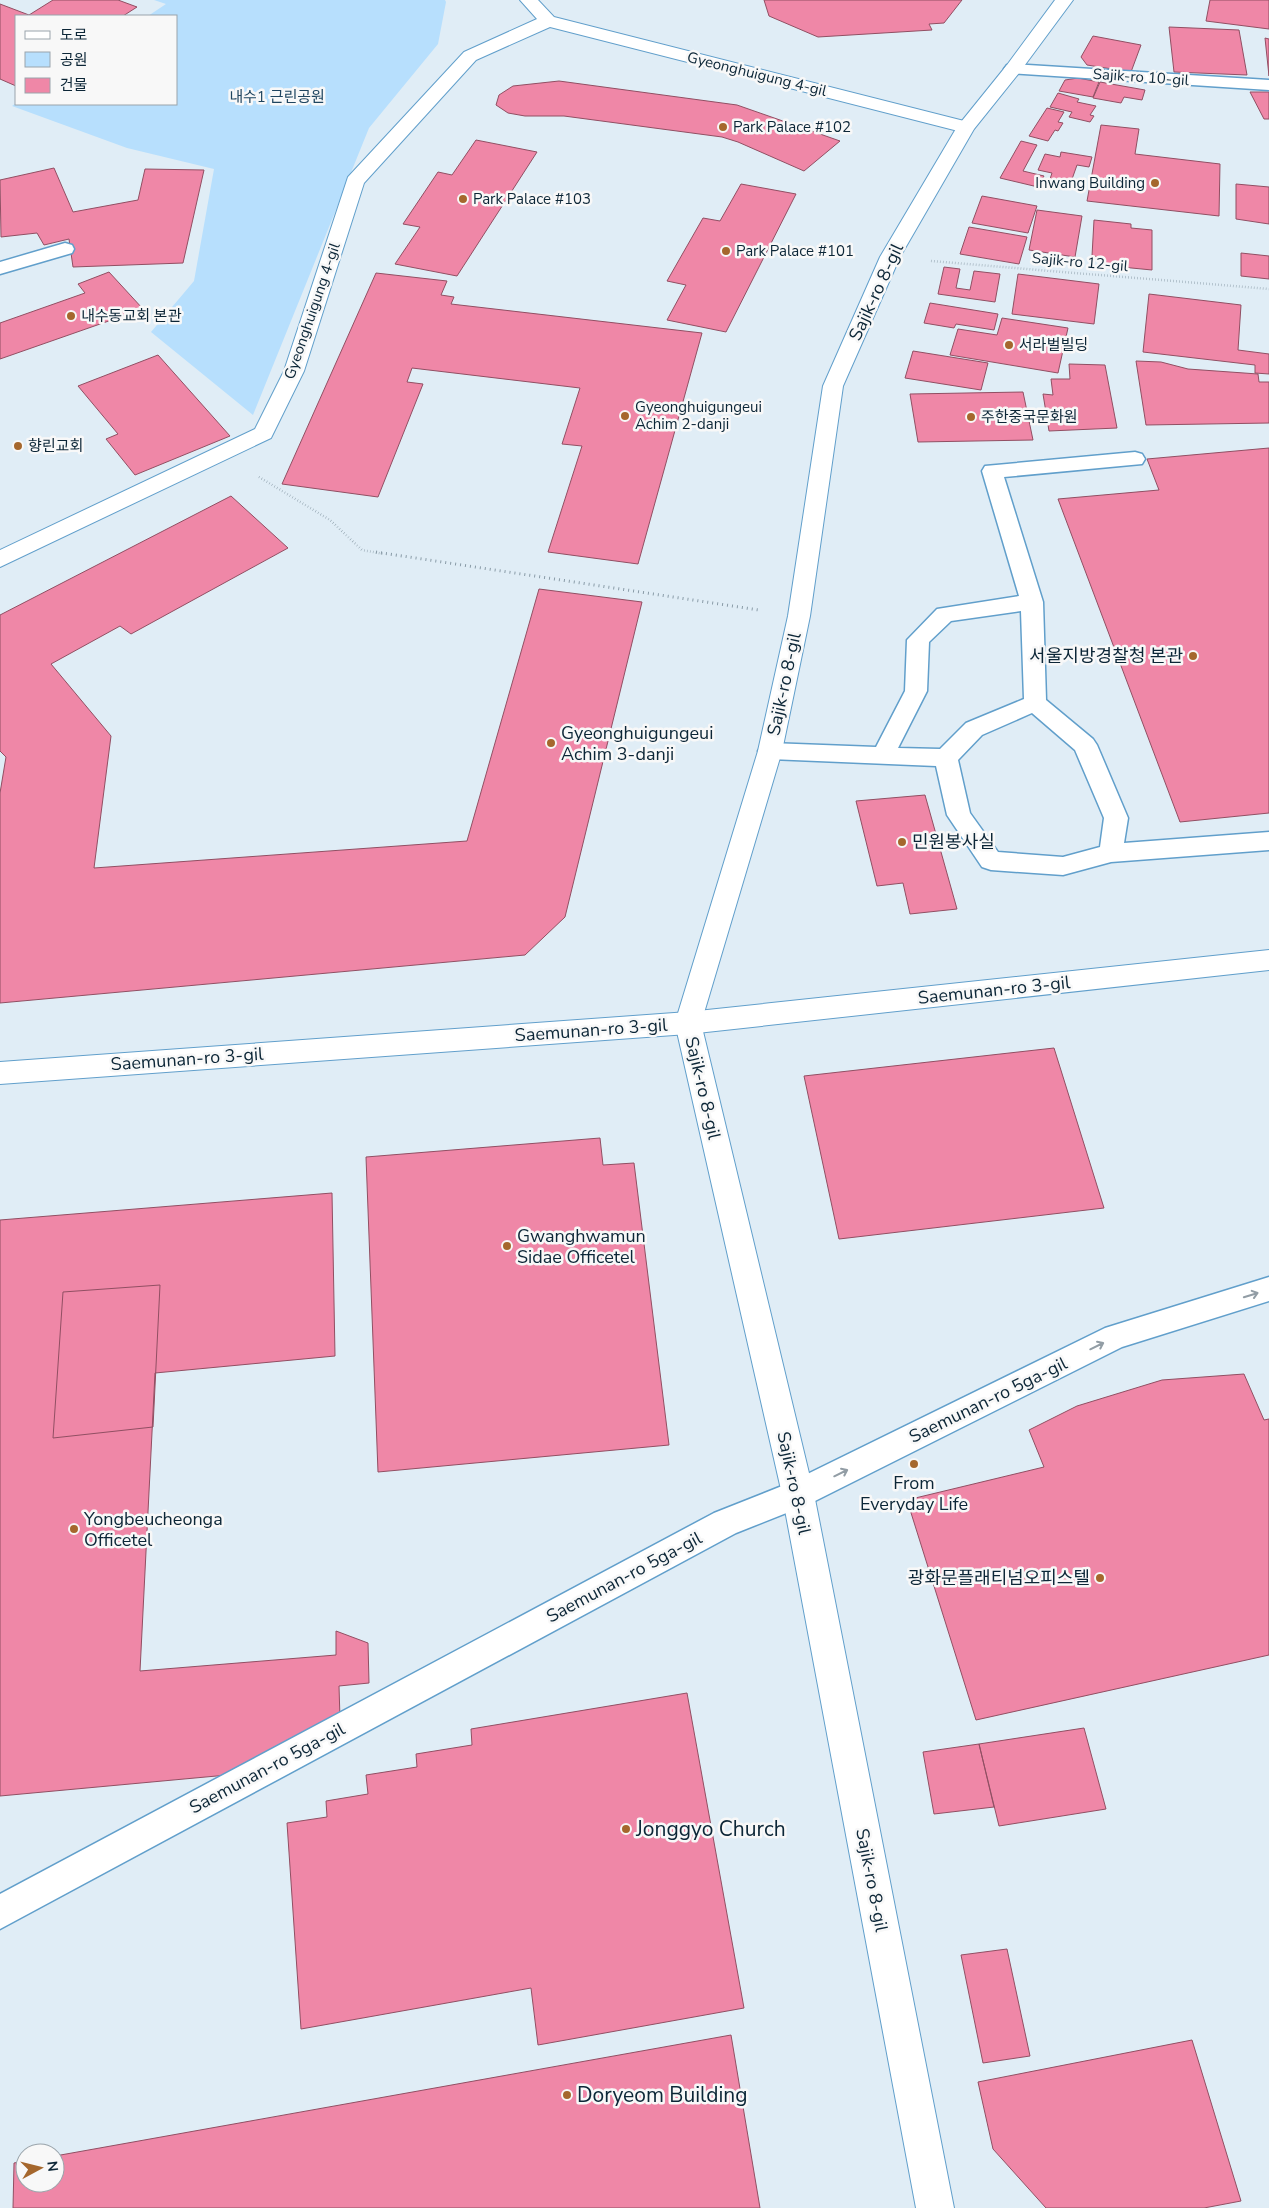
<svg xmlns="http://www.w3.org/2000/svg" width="1269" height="2208" font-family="'Nunito Sans','Noto Sans KR',sans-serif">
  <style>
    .green { fill: #b7dffd }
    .building { fill: #ef87a7; stroke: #914f63 }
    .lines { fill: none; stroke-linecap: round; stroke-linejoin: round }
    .lane-casing { stroke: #619fcb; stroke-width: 3 }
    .street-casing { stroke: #619fcb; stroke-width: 2 }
    .secondary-casing { stroke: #619fcb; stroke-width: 2 }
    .path-far1 { stroke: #889aa6; stroke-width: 2.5; stroke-dasharray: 0.5 2.5; stroke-linecap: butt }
    .path { stroke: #889aa6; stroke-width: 3; stroke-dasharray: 1 4; stroke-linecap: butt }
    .lane { fill: #fff; fill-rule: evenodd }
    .street { fill: #fff; fill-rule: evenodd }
    .secondary { fill: #fff; fill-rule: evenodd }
    .oneway { stroke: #929da5 }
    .poi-dot { fill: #a5672d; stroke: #f8f8f8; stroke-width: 2 }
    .labels { text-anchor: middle; stroke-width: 5; stroke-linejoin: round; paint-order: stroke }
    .far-street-label { font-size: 15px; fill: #0c2637; stroke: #f8f8f8 }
    .far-park-label { font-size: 15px; fill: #1e4560; stroke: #f8f8f8 }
    .far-poi-label { font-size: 15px; fill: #0c2637; stroke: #f8f8f8; text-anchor: start }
    .street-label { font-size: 18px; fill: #0c2637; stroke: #f8f8f8 }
    .poi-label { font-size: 18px; fill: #0c2637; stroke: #f8f8f8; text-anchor: start }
    .near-poi-label { font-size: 21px; fill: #0c2637; stroke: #f8f8f8; text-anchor: start }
  </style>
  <rect width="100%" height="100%" fill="#e0edf6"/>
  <path class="green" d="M154,0H445L446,2L438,44L369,128L253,415L151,332L194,281L214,169L127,148L12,106L16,103L176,104V16H148L166,4Z"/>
  <path class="building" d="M53,0H118L137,7L123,16H16V86L0,79V4L29,15Z
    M764,0H962L944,23L929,24L932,30L818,37L769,16Z
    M1210,0H1269V29L1206,21Z
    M1169,27L1239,30L1247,75L1174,72Z
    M1093,36L1141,45L1131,72L1087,65L1081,57Z
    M1265,38L1269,39V76Z
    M1078,78L1099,82L1093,97L1059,91L1065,80Z
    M559,81L737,105L840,141L804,171L738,142L722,137L564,116H525L508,113L496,105L499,95L513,86Z
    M1100,82L1145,90L1142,100L1124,97L1121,103L1093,98Z
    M1250,92H1269V119H1264Z
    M1058,93L1079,99L1077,102L1096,106L1090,115L1094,116L1090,122L1069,117L1072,112L1050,107Z
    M1047,108L1064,112L1058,122L1063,123L1058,131L1055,130L1048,141L1029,136Z
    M1101,125L1139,129L1135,154L1220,164L1219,216L1087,201Z
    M476,140L537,152L457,276L395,264L420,227L403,224L438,172L452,175Z
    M1021,141L1037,145L1023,171L1044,176L1038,187L1000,178Z
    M1061,152L1092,157L1089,167L1077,165L1071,182L1050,179L1052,173L1038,170L1045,154L1060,157Z
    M54,168L73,212L138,200L145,169L204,170L183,263L73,267L69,239L44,245L37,233L1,237L0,180Z
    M741,184L796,194L726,332L667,320L686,285L667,281L703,218L720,221Z
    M1236,184L1269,187V224L1236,219Z
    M982,196L1037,206L1028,233L972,223Z
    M1037,210L1082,216L1075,257L1029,250Z
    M1094,220L1131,224V228L1152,230V270L1101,265V257L1092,256Z
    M969,227L1027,237L1019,264L960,254Z
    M1241,253L1269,256V279L1241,276Z
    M944,267L960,269L956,288L970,290L974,271L1000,274L995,302L938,294Z
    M109,272L143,309L0,359V323L85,293L78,284Z
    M376,273L447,281L441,295L454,297L451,304L702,333L638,564L548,552L582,446L562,444L580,388L412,368L407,382L423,384L378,497L282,484Z
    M1018,274L1099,284L1094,324L1012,314Z
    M1149,294L1241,305L1238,350L1269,354V374L1255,373V365L1143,352Z
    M930,303L998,314L994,330L956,324L954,328L924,323Z
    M1002,318L1068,328L1058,373L950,355L958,329L997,335Z
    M913,351L988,363L981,390L905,378Z
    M158,355L230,436L135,475L106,439L118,434L78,386Z
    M1136,361L1161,362L1188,369L1258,374L1259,382H1269V423L1146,425Z
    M1069,364L1105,365L1117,428L1049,431L1043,394L1053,395L1051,379H1070Z
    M1023,392L1033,440L918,442L910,394Z
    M1269,448V813L1180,822L1058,499L1159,490L1147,459Z
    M231,496L288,548L131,634L120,626L51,664L111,736L94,868L467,841L539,589L642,602L565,917L525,955L0,1003V793L6,757L0,751V615Z
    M925,795L957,909L910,914L903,883L877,886L856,801Z
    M1054,1048L1104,1208L839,1239L804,1076Z
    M600,1138L603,1165L634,1163L669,1445L378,1472L366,1157Z
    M332,1193L335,1356L155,1373L140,1671L336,1655V1631L368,1643L369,1683L339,1686L340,1719L249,1773L0,1796V1220Z
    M160,1285L153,1427L53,1438L63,1292Z
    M1244,1374L1264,1420L1269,1419V1655L976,1720L907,1500L1044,1467L1029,1430L1077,1406L1162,1380Z
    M687,1693L744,2008L538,2045L531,1988L301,2029L287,1823L327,1817L326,1801L368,1794L366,1775L417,1767L416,1754L472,1745L471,1729Z
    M1084,1728L1106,1809L999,1826L979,1744Z
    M979,1744L994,1807L934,1814L923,1752Z
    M1007,1949L1030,2056L983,2063L961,1955Z
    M731,2035L760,2208H13L14,2163L25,2161V2183H55V2156Z
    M1192,2040L1241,2201L1204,2208H1046L993,2149L978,2082Z"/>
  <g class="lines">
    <g class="lane-casing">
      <path id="lane" d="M1013,64L1269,80V90L1007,73L1004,69L1007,65Z
        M65,243L72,245L74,249L72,253L0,274V262Z
        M1135,452L1142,454L1145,459L1142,464L1004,477L1043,602L1046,700L1093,739L1097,745L1128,818L1124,843L1269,832V850L1111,862L1063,875L991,870L982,867L947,815L936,766L770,759L762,757L758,751L762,745L770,743L876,747L905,691L907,640L937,609L1019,596L982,471L985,466ZM1021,611L1024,699L966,723L940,749L898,748L927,691L929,642L951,621ZM1032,713L1075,750L1104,818L1100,847L1063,857L998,852L970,813L958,760L982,735Z
        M1269,1277V1301L1122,1347L809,1504L736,1533L0,1929V1894L714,1513L787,1484L1105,1328Z"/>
    </g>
    <g class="street-casing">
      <path id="street" d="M520,0H538L554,17L972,123L975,127L972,131L966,133L550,27L476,60L364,183L304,371L271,438L0,567V550L255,429L284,371L348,177L464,52L537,19Z
        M1269,950V970L688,1034L0,1084V1062L688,1012Z"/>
    </g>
    <g class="secondary-casing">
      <path id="secondary" d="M1055,0H1073L1019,73L974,129L900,257L843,386L810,616L782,751L701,1023L814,1494L954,2208H916L782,1494L675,1023L758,751L788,616L823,386L880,257L957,127L1007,65Z"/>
    </g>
    <path class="path-far1" d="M931,261L1269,289
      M259,477L330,520L362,550L384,554"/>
    <path class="path" d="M376,552L759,610"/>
    <use href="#lane" class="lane"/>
    <use href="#street" class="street"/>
    <use href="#secondary" class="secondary"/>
  </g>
  <defs><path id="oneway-shaft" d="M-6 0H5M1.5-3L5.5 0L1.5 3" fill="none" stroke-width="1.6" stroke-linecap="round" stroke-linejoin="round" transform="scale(1.25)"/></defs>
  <g class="oneway">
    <use href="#oneway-shaft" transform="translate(1251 1295) rotate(-17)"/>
    <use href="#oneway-shaft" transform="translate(1097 1346) rotate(-26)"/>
    <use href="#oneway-shaft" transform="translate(841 1473) rotate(-26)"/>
  </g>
  <g class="poi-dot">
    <circle cx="723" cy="127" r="5"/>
    <circle cx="1155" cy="183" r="5"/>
    <circle cx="463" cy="199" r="5"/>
    <circle cx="726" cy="251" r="5"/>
    <circle cx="71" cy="316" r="5"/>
    <circle cx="1009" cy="345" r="5"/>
    <circle cx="625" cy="416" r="5"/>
    <circle cx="971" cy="417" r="5"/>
    <circle cx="18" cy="446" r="5"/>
    <circle cx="1193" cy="656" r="5"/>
    <circle cx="551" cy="743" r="5"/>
    <circle cx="902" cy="842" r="5"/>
    <circle cx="507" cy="1246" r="5"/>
    <circle cx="914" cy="1464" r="5"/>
    <circle cx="74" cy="1529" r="5"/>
    <circle cx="1100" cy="1578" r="5"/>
    <circle cx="626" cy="1829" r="5"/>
    <circle cx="567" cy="2095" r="5"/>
  </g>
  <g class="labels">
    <g class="far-street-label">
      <text transform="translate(757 74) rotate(14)" y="5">Gyeonghuigung 4-gil</text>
      <text transform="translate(1141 77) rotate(4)" y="5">Sajik-ro 10-gil</text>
      <text transform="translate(1080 262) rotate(5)" y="5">Sajik-ro 12-gil</text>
      <text transform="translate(312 311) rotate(-71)" y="5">Gyeonghuigung 4-gil</text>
    </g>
    <g class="far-park-label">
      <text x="277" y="102">내수1 근린공원</text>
    </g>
    <g class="far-poi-label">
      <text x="733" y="132">Park Palace #102</text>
      <text x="1145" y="188" text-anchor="end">Inwang Building</text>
      <text x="473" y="204">Park Palace #103</text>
      <text x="736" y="256">Park Palace #101</text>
      <text x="81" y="321">내수동교회 본관</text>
      <text x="1019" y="350">서라벌빌딩</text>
      <text x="635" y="412">Gyeonghuigungeui<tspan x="635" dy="17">Achim 2-danji</tspan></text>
      <text x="981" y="422">주한중국문화원</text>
      <text x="28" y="451">향린교회</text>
    </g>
    <g class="street-label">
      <text transform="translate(876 292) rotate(-65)" y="6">Sajik-ro 8-gil</text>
      <text transform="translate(784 684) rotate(-78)" y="6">Sajik-ro 8-gil</text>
      <text transform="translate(994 990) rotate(-6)" y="6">Saemunan-ro 3-gil</text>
      <text transform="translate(591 1030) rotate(-4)" y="6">Saemunan-ro 3-gil</text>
      <text transform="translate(187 1059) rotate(-4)" y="6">Saemunan-ro 3-gil</text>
      <text transform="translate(703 1088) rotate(77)" y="6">Sajik-ro 8-gil</text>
      <text transform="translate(988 1400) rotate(-26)" y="6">Saemunan-ro 5ga-gil</text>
      <text transform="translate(794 1483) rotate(78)" y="6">Sajik-ro 8-gil</text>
      <text transform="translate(624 1577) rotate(-28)" y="6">Saemunan-ro 5ga-gil</text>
      <text transform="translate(267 1768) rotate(-28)" y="6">Saemunan-ro 5ga-gil</text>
      <text transform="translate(872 1880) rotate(79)" y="6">Sajik-ro 8-gil</text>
    </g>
    <g class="poi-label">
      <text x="1183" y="662" text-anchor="end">서울지방경찰청 본관</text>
      <text x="561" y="739">Gyeonghuigungeui<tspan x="561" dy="21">Achim 3-danji</tspan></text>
      <text x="912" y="848">민원봉사실</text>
      <text x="517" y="1242">Gwanghwamun<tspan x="517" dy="21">Sidae Officetel</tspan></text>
      <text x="914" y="1489" text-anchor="middle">From<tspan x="914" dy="21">Everyday Life</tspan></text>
      <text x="84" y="1525">Yongbeucheonga<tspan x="84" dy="21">Officetel</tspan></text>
      <text x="1090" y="1584" text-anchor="end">광화문플래티넘오피스텔</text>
    </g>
    <g class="near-poi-label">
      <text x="636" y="1836">Jonggyo Church</text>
      <text x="577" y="2102">Doryeom Building</text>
    </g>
  </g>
  <rect x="15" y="15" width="162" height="90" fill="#f8f8f8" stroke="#9aa4ab"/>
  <rect x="25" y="31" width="25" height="8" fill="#ffffff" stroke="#9aa4ab"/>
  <text x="60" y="40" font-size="15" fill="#0c2637">도로</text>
  <rect x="25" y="52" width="25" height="15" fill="#b7dffd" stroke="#9aa4ab"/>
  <text x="60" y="65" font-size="15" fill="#0c2637">공원</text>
  <rect x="25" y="78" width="25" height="15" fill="#ef87a7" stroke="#9aa4ab"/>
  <text x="60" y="90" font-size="15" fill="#0c2637">건물</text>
  <g transform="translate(40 2168) rotate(83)"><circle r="24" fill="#f8f8f8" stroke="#9aa4ab"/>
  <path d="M0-4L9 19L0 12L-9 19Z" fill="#a5672d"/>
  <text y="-8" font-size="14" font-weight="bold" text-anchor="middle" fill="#0c2637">N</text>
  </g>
</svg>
